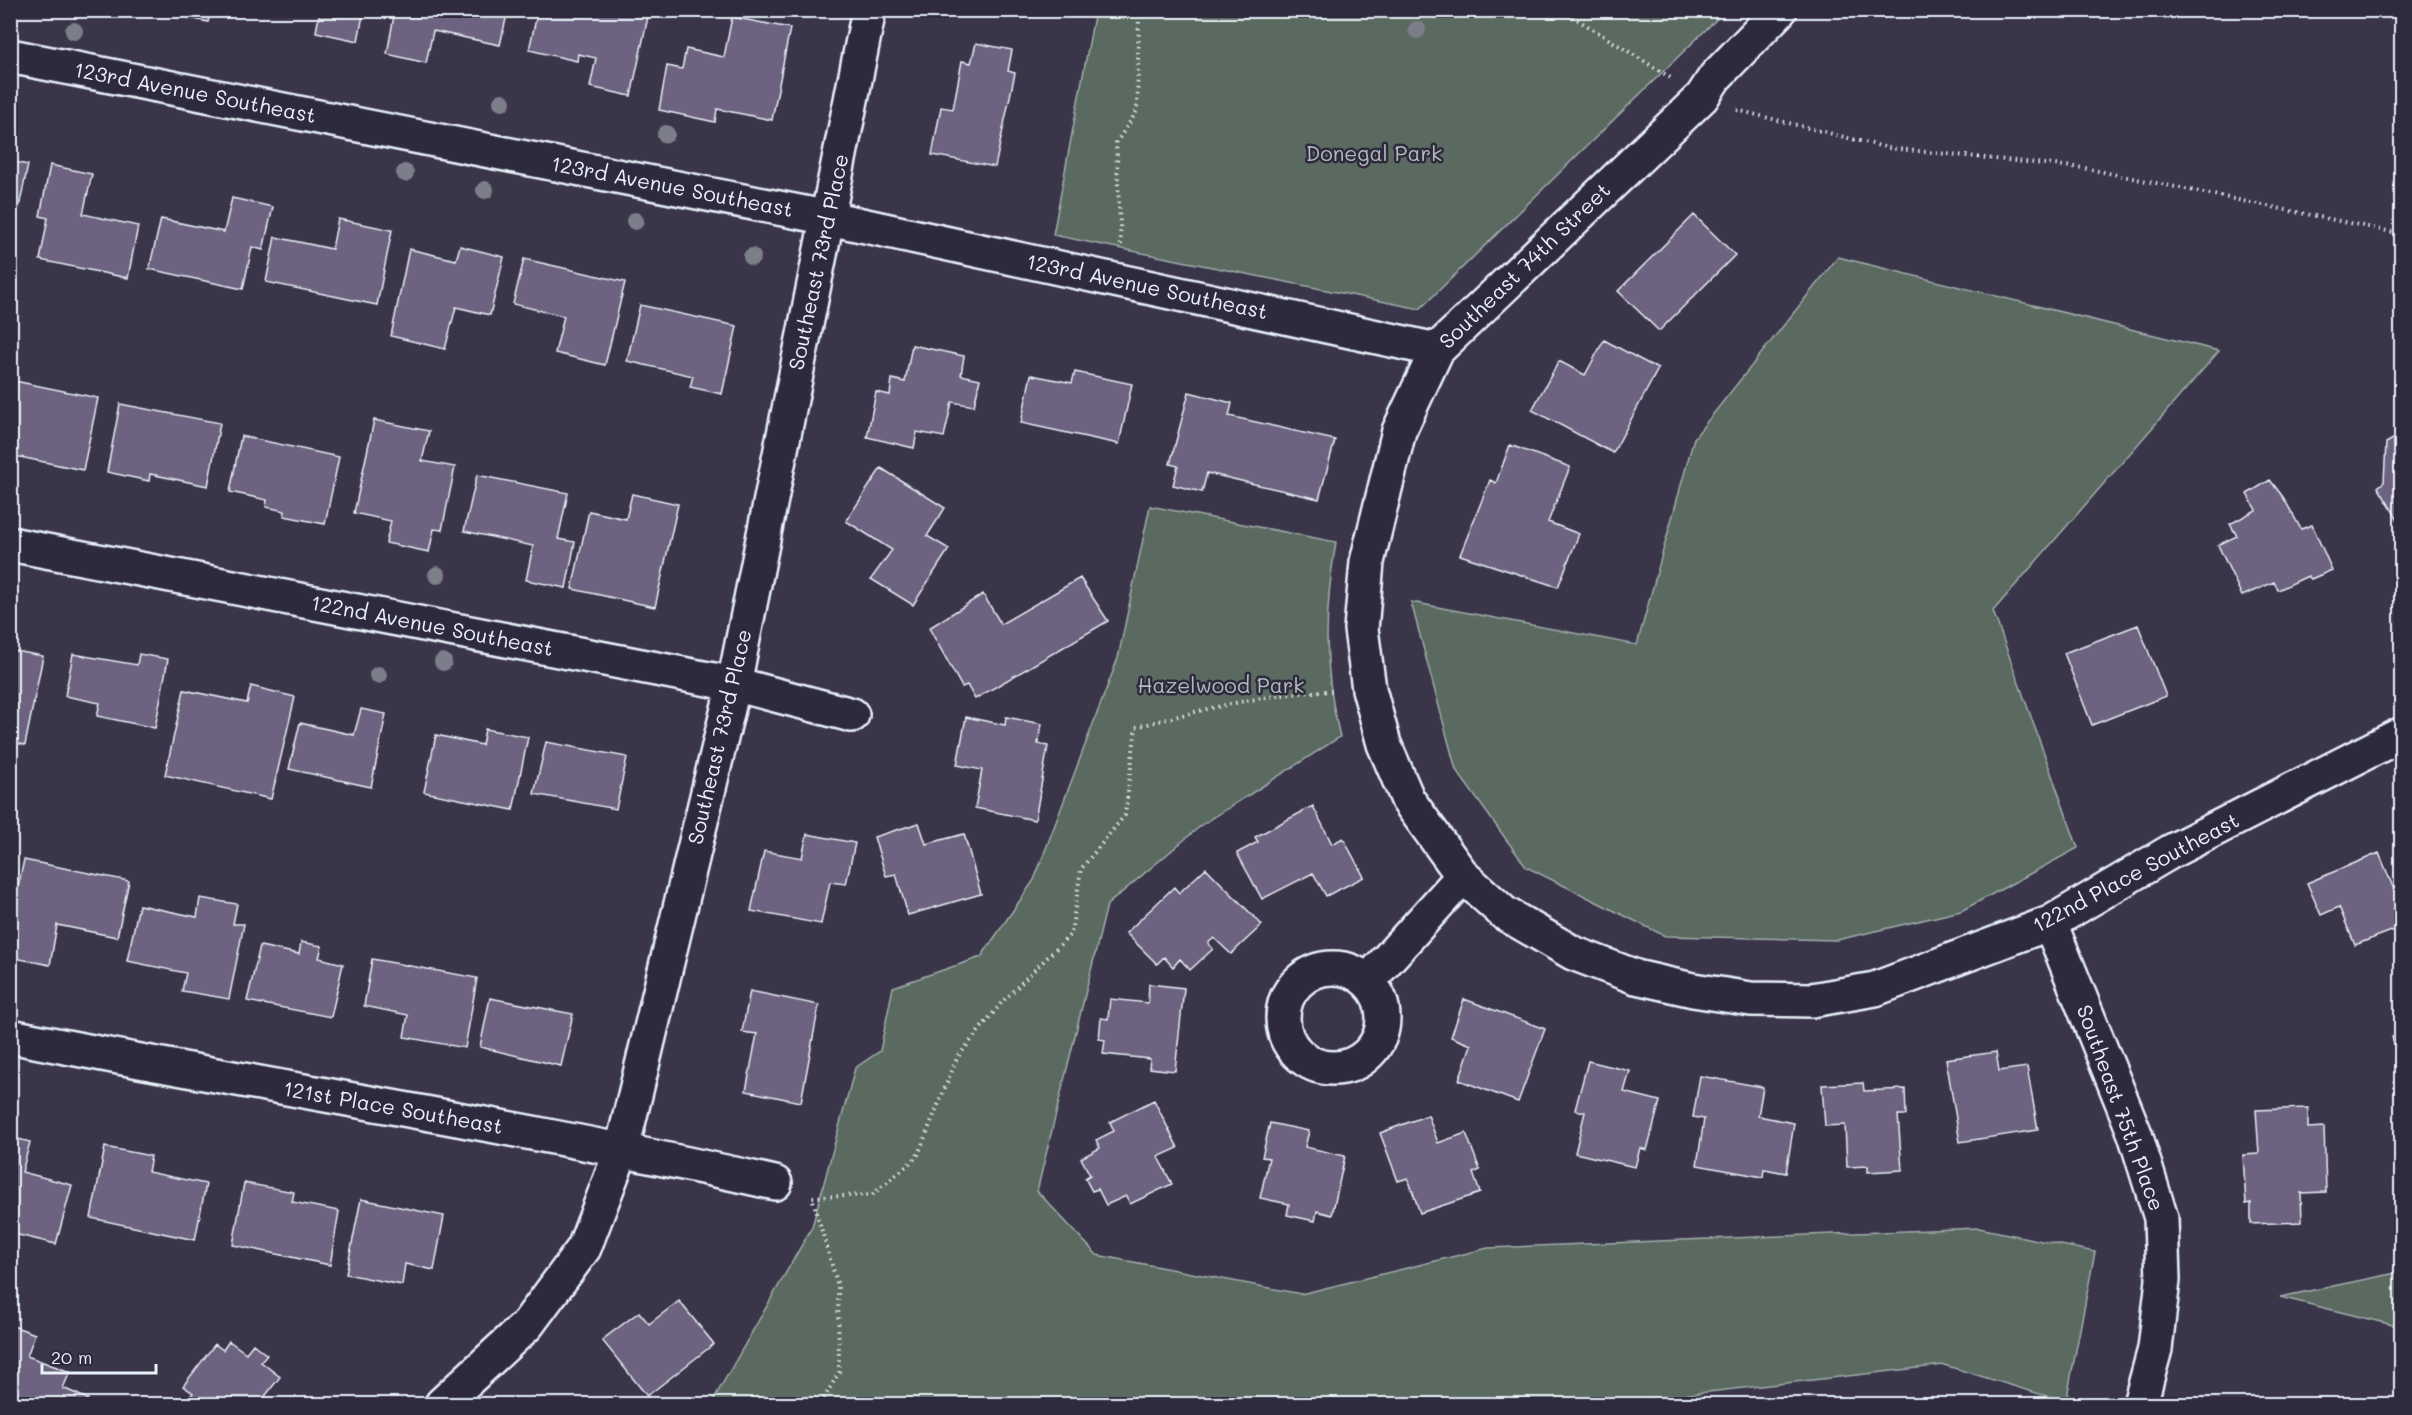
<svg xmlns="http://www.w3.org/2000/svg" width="2412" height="1415" font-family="Mali,sans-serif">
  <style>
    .green { fill: #5a6a61; stroke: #a1aeac; stroke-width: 1.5 }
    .building { fill: #6d627f; stroke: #e8f1f8; stroke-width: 1.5 }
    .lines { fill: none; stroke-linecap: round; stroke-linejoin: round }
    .minor-casing { stroke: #e8f1f8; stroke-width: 38 }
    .path { stroke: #e8f1f8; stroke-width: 4; stroke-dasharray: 1.5 4.5; stroke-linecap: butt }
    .minor { stroke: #2f2a3d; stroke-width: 33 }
    .tree { fill: #7b7f89 }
    .labels { text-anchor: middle; stroke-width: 5; stroke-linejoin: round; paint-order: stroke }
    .street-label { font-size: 21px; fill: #e8f1f8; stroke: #2f2a3d }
    .park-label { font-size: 21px; fill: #afbbbc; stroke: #2f2a3d }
  </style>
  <rect width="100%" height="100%" fill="#3b354a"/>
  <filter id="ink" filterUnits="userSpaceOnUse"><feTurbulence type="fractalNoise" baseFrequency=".0167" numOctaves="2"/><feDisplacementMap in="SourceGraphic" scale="12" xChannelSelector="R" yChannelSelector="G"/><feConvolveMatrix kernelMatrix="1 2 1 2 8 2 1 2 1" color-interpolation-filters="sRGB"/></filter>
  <g filter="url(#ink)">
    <path class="green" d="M1095,11V10L1725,11L1420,309L1053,235Z
      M1838,257L2219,351L1993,611L2078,848L1961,911L1837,940L1665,936L1526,867L1456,770L1411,602L1637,645L1694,438Z
      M1150,506L1336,542C1324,612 1323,668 1340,737L1203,824L1107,905L1037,1191L1097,1255L1301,1294L1488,1248L1979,1228L2095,1252L2066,1402L1944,1365L1655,1398L1630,1404H711L812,1227L855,1068L880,1051L893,987L981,957L1034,880L1118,658Z
      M2401,1272V1327L2280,1297Z"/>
    <path class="building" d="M154,10H211L208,22Z
      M320,10H364L358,41L316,32Z
      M395,10H508L500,45L433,31L426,63L387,54Z
      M538,10L649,12L631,96L590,87L596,58L578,54L577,61L529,50Z
      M2386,10H2402V16L2386,13Z
      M732,17L790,28L772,120L717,109L715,122L659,110L667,66L682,69L686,49L724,57Z
      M976,43L1012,50L1008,71L1015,73L995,167L932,155L941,107L953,109L962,61L971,63Z
      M10,161L28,165L14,231L10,230Z
      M50,165L92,174L83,214L138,226L128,278L40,260L48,218L40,216Z
      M232,198L273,207L263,250L252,247L243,289L149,269L161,219L224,232Z
      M1694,215L1735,255L1659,331L1618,291Z
      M338,219L392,230L377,305L266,282L275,237L332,249Z
      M460,246L504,257L490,315L456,307L445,349L391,336L409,249L456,260Z
      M524,259L625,282L605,365L555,353L564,316L513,304Z
      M640,305L737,326L722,394L690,387L693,376L627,361Z
      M1604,340L1658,369L1613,453L1532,410L1559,361L1585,375Z
      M912,345L964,356L961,375L980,379L974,406L952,402L944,437L917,432L914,448L867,437L876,392L890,395L892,379L905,382Z
      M1075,372L1132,384L1119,444L1021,423L1031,375L1072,383Z
      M10,380L98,398L83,470L10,455Z
      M1189,392L1232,403L1229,416L1335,440L1319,499L1207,473L1202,492L1173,485L1178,466L1170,464Z
      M120,404L220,423L208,486L150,474L149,481L107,472Z
      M374,420L429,431L422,461L455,467L442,530L434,529L429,552L386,543L391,521L354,513Z
      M2400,435L2402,436V526L2378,487L2384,482L2386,443Z
      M241,436L339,457L325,524L284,516L285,511L266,507L267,500L230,492Z
      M1510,445L1570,467L1548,522L1579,534L1558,587L1460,555L1490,480L1496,483Z
      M881,468L945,508L927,536L949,549L913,605L871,579L892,550L846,521Z
      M477,475L568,493L558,539L575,542L566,588L526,580L533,546L464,531Z
      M2270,480L2283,497L2301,529L2312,525L2332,570L2311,579L2308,576L2278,590L2274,582L2242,596L2218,545L2237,536L2230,524L2256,510L2247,494Z
      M632,494L678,504L655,607L572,589L589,511L626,519Z
      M1080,578L1108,621L975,699L967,685L962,687L929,628L983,594L1001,624Z
      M2138,625L2166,696L2092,725L2064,653Z
      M10,650L43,656L25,745L10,742Z
      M73,654L137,665L139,654L168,659L155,728L97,716L100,703L65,696Z
      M251,686L295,697L271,799L165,775L184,690L247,703Z
      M361,709L386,714L371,787L289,769L300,723L354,735Z
      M966,717L1005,725L1006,717L1042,724L1038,744L1048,746L1035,820L975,808L982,770L957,765Z
      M485,729L528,737L513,810L424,792L436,735L482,745Z
      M546,742L627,757L616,809L534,794Z
      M1313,806L1332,844L1343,838L1364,877L1326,896L1313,873L1262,899L1237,853L1258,842L1255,837Z
      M919,823L926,844L964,834L981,894L908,915L896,874L886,876L874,837Z
      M807,834L855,843L846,884L830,882L821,924L751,911L764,851L802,858Z
      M2379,853L2402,909V927L2355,945L2339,907L2321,915L2307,883Z
      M24,860L129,881L117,937L57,925L50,965L10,957V923Z
      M1206,868L1262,925L1231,954L1214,938L1208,943L1213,949L1190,970L1180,959L1173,967L1164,957L1157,964L1126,933L1174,887L1179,893Z
      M200,898L237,904L233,924H244L229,999L182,991L186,973L127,961L139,905L197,917Z
      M301,942L322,946L319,958L343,964L331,1017L247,1001L260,946L299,954Z
      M372,959L477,978L465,1048L404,1037L408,1015L364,1006Z
      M1149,984L1184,988L1175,1071L1149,1068L1150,1059L1103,1054L1105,1040L1099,1039L1101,1018L1108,1019L1110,999L1148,1003Z
      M750,991L819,1005L801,1102L746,1091L757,1034L742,1032Z
      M490,998L573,1014L561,1066L480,1047Z
      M1464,999L1545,1029L1518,1102L1459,1080L1471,1045L1451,1037Z
      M2402,1032V1069L2394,1057L2397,1051L2392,1037Z
      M1996,1052L1999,1071L2027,1067L2038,1130L1960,1142L1946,1059Z
      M1588,1061L1630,1071L1624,1092L1660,1101L1647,1150L1640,1148L1635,1167L1575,1153L1585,1112L1575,1110Z
      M1700,1076L1763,1087L1758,1116L1794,1123L1786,1173L1764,1169L1763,1177L1697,1165L1704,1119L1693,1117Z
      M1863,1083L1864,1091L1905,1089L1906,1115H1898L1902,1170L1868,1172V1166L1847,1167L1845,1125L1825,1126L1822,1085Z
      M1154,1100L1178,1148L1158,1157L1172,1184L1130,1204L1126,1196L1106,1205L1098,1189L1092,1191L1085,1178L1090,1175L1081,1158L1100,1148L1096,1140L1114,1131L1110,1122Z
      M2308,1108V1128L2324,1127L2326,1192L2301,1193L2302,1222L2251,1224V1203L2246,1204L2243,1155L2259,1154L2256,1110Z
      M1428,1115L1438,1143L1466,1133L1480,1170L1473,1173L1480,1193L1420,1213L1408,1178L1398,1181L1380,1133Z
      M1270,1123L1309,1131L1305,1147L1345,1156L1332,1215L1317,1211L1315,1221L1287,1215L1289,1204L1260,1198L1269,1158L1262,1157Z
      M10,1137L30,1142L22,1172L72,1185L56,1244L10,1233Z
      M105,1147L151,1156L148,1172L206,1184L195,1240L91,1218Z
      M244,1183L294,1192L292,1202L339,1211L330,1265L233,1245Z
      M361,1199L444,1216L434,1270L405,1264L402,1285L346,1274Z
      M679,1301L714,1344L647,1396L602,1340L639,1312L649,1324Z
      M10,1325L35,1334L27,1356L70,1372L63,1388L88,1399L85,1404H10Z
      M229,1341L246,1353L253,1344L267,1355L261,1362L280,1377L259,1404H184L193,1393L183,1386L215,1344L223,1350Z"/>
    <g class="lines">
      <g class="minor-casing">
        <path id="minor" d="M1780,10L1715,77L1702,97L1437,350L1399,431L1367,562L1361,629L1369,689L1384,744L1408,800L1463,876L1504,913L1573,953L1636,977L1693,990L1751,999L1812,1000L1875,989L2050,923L2170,852L2402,734
          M10,56L829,218L1437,350
          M10,544L734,684L852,715
          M2050,923L2135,1134L2161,1218L2163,1280L2155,1349L2140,1404
          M1283 1018a50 50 0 1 1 100 0a50 50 0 1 1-100 0Z
          M1368,981L1463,876
          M10,1036C265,1087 522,1126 775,1183
          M442,1404L527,1325L584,1248L622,1149L734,684L869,10"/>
      </g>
      <path class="path" d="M1562,10L1671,78
        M1737,110L1888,148L2084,168L2402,234
        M1121,245L1116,143L1137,111L1139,15L1147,10
        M821,1404L839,1372L838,1286L812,1197L872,1195L917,1157L957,1058L1003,1001L1071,934L1081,869L1125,815L1136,727C1201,710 1265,693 1332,691"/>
      <use href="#minor" class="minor"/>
    </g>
    <g class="tree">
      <circle cx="1417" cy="30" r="9"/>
      <circle cx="74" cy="31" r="9"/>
      <circle cx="502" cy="102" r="9"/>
      <circle cx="666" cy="134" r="9"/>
      <circle cx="405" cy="173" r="9"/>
      <circle cx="485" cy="190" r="9"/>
      <circle cx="635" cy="221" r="9"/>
      <circle cx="752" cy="257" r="9"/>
      <circle cx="437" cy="575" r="9"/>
      <circle cx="443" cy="662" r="9"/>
      <circle cx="378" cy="675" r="9"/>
    </g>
  </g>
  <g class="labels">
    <g class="street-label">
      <text transform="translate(195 93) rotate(11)" y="7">123rd Avenue Southeast</text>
      <text transform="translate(672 187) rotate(11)" y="7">123rd Avenue Southeast</text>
      <text transform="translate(819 262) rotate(-78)" y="7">Southeast 73rd Place</text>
      <text transform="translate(1525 266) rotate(-44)" y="7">Southeast 74th Street</text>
      <text transform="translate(1147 287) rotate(12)" y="7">123rd Avenue Southeast</text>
      <text transform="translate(432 626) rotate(11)" y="7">122nd Avenue Southeast</text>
      <text transform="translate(720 737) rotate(-77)" y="7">Southeast 73rd Place</text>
      <text transform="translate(2136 873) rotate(-28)" y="7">122nd Place Southeast</text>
      <text transform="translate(393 1108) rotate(10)" y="7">121st Place Southeast</text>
      <text transform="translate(2120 1108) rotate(70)" y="7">Southeast 75th Place</text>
    </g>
    <g class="park-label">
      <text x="1374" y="161">Donegal Park</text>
      <text x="1221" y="693">Hazelwood Park</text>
    </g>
  </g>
  <rect width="2412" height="1415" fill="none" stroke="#2f2a3d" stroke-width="36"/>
  <rect x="18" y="18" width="2376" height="1379" fill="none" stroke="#e8f1f8" stroke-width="2" filter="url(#ink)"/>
  <path d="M42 1364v9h114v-9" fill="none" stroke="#e8f1f8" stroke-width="3"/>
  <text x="51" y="1364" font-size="18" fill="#e8f1f8" stroke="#2f2a3d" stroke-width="4.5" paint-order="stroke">20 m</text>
</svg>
